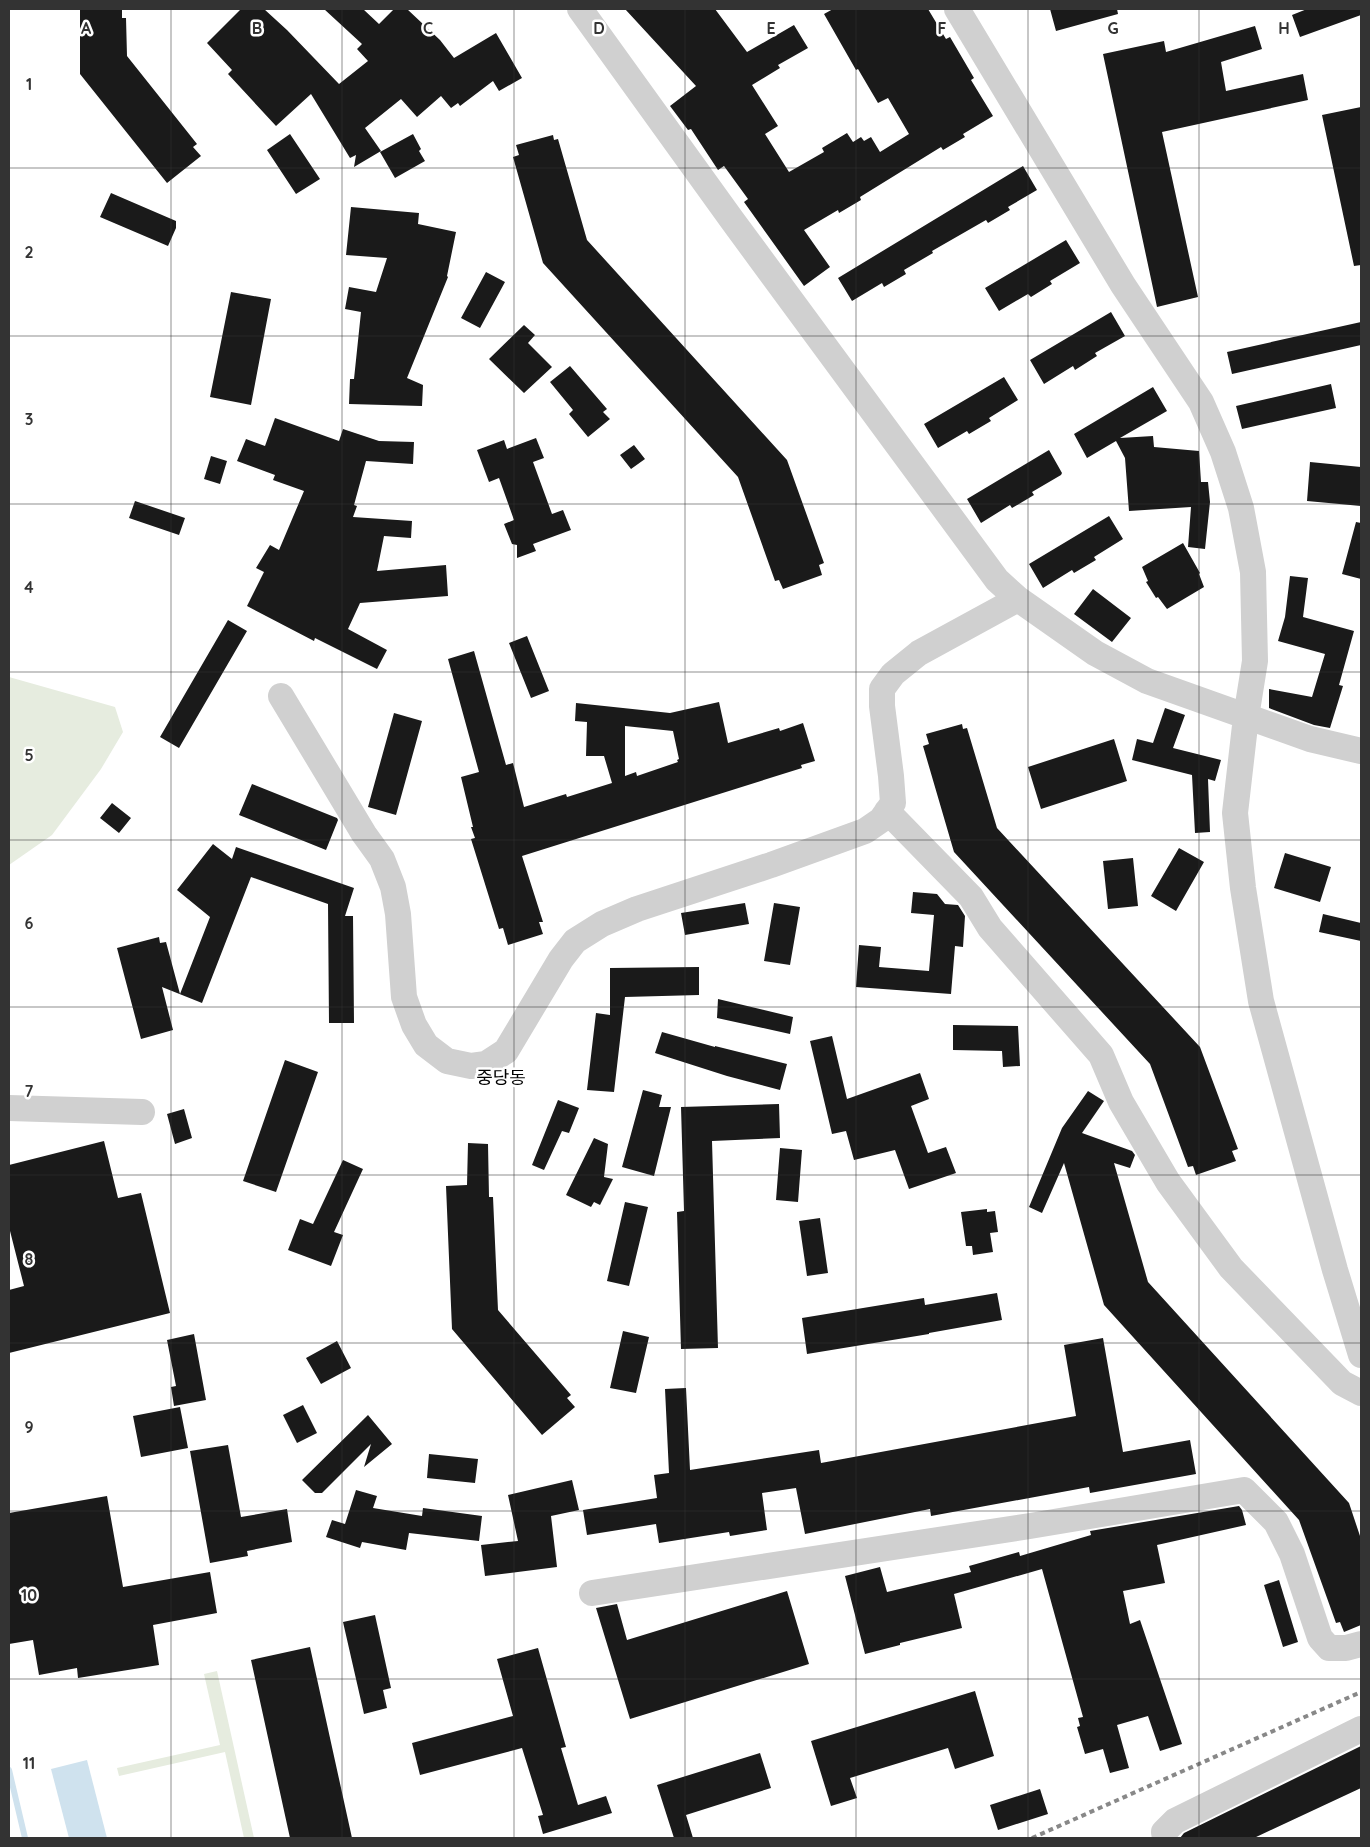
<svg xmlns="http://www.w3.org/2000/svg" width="1370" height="1847" font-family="Quicksand,'Noto Sans KR',sans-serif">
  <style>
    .green { fill: #e6ecdf }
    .water { fill: #cfe2ee }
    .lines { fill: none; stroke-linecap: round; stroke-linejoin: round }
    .stream { stroke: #cfe2ee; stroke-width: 6 }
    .building { fill: #1a1a1a; fill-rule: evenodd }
    .minor { stroke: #d0d0d0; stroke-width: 26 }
    .rail { stroke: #888; stroke-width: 4; stroke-dasharray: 5 4; stroke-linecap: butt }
    .grid { fill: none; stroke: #333; stroke-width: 1; stroke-opacity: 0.55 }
    .labels { text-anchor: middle; stroke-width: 5; stroke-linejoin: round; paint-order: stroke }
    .quarter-label { font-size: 18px; fill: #000; stroke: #fff }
    .grid-label { font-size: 16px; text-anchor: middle; font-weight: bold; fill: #333; stroke: #fff; stroke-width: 5; stroke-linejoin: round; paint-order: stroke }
  </style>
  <rect width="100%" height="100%" fill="#fff"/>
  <path class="green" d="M9,677L115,707L123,732L101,769L52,835L9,865Z
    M217,1671L254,1838H244L225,1752L119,1776L117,1768L220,1745L204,1674Z"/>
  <path class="water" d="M87,1760L107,1838H69L51,1769Z"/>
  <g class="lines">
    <path class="stream" d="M9,1770L25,1838"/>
  </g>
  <path class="building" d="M80,9H122V18H126L127,56L197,144L193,147L201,156L167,183L80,74Z
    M241,9H264L287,30L339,84L368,61L357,49L362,44L324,9H363L379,24L394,9H407L440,40L454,58L496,33L522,78L499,91L493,81L460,106L458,103L451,108L441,96L417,117L401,99L365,128L381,151L354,167L356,155L350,158L311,94L276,126L228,74L232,70L207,43Z
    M625,9H715L747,52L794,25L808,48L778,65L780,68L752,85L778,126L765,134L789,172L824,152L822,148L847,133L853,142L861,137L864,141L871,137L880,152L909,134L888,98L878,103L858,69L856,70L824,14L833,9H928L946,39L950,37L974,78L971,80L993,116L963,134L965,137L943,150L941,147L860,197L861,200L839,213L838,210L804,230L830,267L804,286L744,202L748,199L724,166L718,170L691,129L688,130L670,106L696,86Z
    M1050,9H1117L1118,14L1056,31Z
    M1307,9H1361V15L1300,37L1292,15Z
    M1255,26L1262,49L1221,62L1226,91L1303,74L1308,100L1162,132L1198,297L1157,307L1103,54L1164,41L1166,52Z
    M1361,107V265L1354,266L1322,115Z
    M290,134L320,179L296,194L267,150Z
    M413,134L421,149L419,151L425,161L395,178L380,152Z
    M553,135L554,140L558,139L587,240L787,460L824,563L819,565L822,575L783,589L779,580L775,581L738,477L543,263L513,157L519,155L516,145Z
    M1023,166L1037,190L1008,207L1010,210L988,223L986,220L932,251L933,253L904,270L906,274L884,287L882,283L852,301L838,278Z
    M111,193L176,221V228L168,246L100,217Z
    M351,207L419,213L418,224L456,232L447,276L448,277L407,378L423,385L422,406L349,404L350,379H354L361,312L345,309L349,287L376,292L387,258L346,255Z
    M1066,240L1080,263L1050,281L1052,284L1031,297L1028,294L999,311L985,288Z
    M486,272L505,282L480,328L461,318Z
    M231,292L271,299L251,405L210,397Z
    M1111,312L1125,336L1095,353L1097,356L1075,370L1073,366L1044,384L1030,360Z
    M1361,322V345L1232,374L1227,352Z
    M524,325L535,335L528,343L552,367L524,393L489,359Z
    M570,366L607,409L603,412L610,419L588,437L569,414L573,410L550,382Z
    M1004,377L1018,400L989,418L991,421L969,434L967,431L938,448L924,424Z
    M1331,384L1336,408L1242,429L1236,406Z
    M1153,387L1167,411L1120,438L1153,436L1154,447L1199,451L1201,482H1208L1210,502L1205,549L1188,547L1191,507L1129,511L1125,458L1116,441L1087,458L1074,434Z
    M275,418L339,441L343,429L379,441L414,442L413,464L366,461L354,505L357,506L353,517L412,521L411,538L384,536L377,571L446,565L448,596L360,603L348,629L387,650L377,669L315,638L314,641L247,606L264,572L256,568L270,545L279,550L304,491L273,480L275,475L237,461L246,439L265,446Z
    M536,438L544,458L533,462L552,514L563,510L571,530L533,544L536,551L517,558V545L512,544L504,524L514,520L499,478L489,482L477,450L504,440L507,449Z
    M634,445L645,459L631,469L620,455Z
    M1049,450L1062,473L1061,475L1032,492L1034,495L1012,508L1010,505L981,523L967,499Z
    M211,456L227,461L220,484L204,479Z
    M1310,462L1361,467V506L1307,501Z
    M135,501L185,518L179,535L129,518Z
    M1109,516L1123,539L1094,557L1096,560L1074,573L1072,570L1043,588L1029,564Z
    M1356,522L1361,523V579L1342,574Z
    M1183,543L1200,573L1199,574L1204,587L1167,609L1158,597L1156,598L1146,582L1148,581L1142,567Z
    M1290,576L1308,578L1303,617L1354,631L1339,685L1343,686L1330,728L1314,725L1269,708V689L1312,697L1325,654L1278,641L1285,617Z
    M1093,589L1131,618L1112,642L1074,614Z
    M228,620L247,631L179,748L160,737Z
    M527,636L549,691L531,698L509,643Z
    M474,651L506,765L513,763L524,807L566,794L567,797L612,783L604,756H586L587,722L575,721L576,703L670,713L719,702L728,743L779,728L780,731L803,723L815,761L801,765L802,768L522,856L543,922H539L543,934L508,945L503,928L499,929L471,839L475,838L471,827H473L461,777L479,772L448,659ZM625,726L673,731L679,759L677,760L678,762L637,776L636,772L625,776Z
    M1165,708L1185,715L1173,748L1221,760L1215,781L1208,779L1210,832L1195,833L1192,775L1132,760L1137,739L1153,743Z
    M394,713L422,721L396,815L368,807Z
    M962,724L963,729L967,728L997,828L1200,1047L1238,1149L1232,1151L1236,1161L1196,1175L1193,1166L1188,1167L1150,1064L954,852L923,746L929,744L926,734Z
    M1114,739L1127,781L1041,809L1028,767Z
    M252,784L337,818L338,820L326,850L239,815Z
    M112,803L131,818L119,833L100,818Z
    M213,844L232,859L236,847L354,888L345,916H353L354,1023H329L328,904L251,877L202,1003L162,987L173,1030L141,1039L117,948L159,937L160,943L166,942L180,994L210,917L177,890Z
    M1179,848L1204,862L1176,911L1151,896Z
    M1285,853L1331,867L1320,902L1274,888Z
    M1133,858L1138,906L1108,909L1103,861Z
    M913,892L937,894L945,904L958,905L965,916L963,947L955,946L951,994L856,987L859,945L881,947L879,967L929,971L934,915L911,913Z
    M745,903L749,924L685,935L681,913Z
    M774,903L800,907L790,965L764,961Z
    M1323,914L1361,923V941L1319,932Z
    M699,967V995L625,997L614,1092L587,1090L596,1013L610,1015V968Z
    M718,999L793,1017L790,1034L717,1018Z
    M953,1025L1018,1026L1020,1066L1003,1067L1002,1051L953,1050Z
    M662,1032L715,1047V1046L787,1064L780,1090L727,1076L655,1053Z
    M832,1036L847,1099L920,1073L929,1099L911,1106L928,1153L946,1147L956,1173L909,1189L895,1150L854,1160L846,1131L832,1134L810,1041Z
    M285,1060L318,1072L276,1192L243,1181Z
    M643,1090L662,1095L659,1107H671L654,1176L622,1167Z
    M1088,1091L1104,1101L1082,1133L1132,1151L1135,1155L1130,1168L1114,1163L1148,1282L1349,1503L1361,1539V1625L1344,1632L1340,1622L1336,1623L1299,1520L1104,1305L1064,1163L1042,1213L1029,1207L1062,1128Z
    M558,1100L579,1108L569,1133L562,1131L544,1170L532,1165Z
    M779,1104L780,1138L712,1141L718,1348L681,1349L677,1212L684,1211L681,1107Z
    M184,1109L192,1138L175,1144L167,1114Z
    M594,1138L608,1144L604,1177L613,1179L600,1205L594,1202L591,1207L566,1195Z
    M104,1141L118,1198L141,1193L170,1313L9,1353V1290L24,1286L9,1227V1165Z
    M468,1143L488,1144L489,1197H493L498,1310L571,1395L567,1398L575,1407L542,1435L452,1329L446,1186L467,1185Z
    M780,1148L802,1150L798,1202L776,1200Z
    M343,1160L363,1169L334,1232L343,1235L331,1266L288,1250L300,1219L313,1224Z
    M625,1202L648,1207L629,1286L607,1281Z
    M987,1209V1212L995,1211L998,1232L990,1233L993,1252L973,1255L972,1246H966L961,1212Z
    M820,1218L828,1273L807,1276L799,1221Z
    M997,1293L1002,1320L929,1333V1334L807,1354L802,1318L924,1298L925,1305Z
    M623,1331L649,1337L636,1393L610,1388Z
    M194,1334L206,1400L174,1406L171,1387L176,1386L167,1340Z
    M1103,1338L1123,1452L1190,1440L1196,1474L1090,1493L1089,1487L931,1516L930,1509L805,1534L796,1488L762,1493L767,1530L730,1536L729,1532L659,1543L656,1524L587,1535L583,1510L657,1498L654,1475L669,1473L665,1389L686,1388L690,1470L819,1450L821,1463L1076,1416L1064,1345Z
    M337,1341L351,1368L321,1384L306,1358Z
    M303,1405L317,1433L297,1443L283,1415Z
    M180,1407L188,1448L141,1457L133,1416Z
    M368,1415L392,1444L364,1467L371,1444L322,1493H315L302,1480Z
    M228,1445L241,1517L287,1509L292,1542L247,1551L248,1556L210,1563L190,1451Z
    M429,1454L478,1459L475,1483L427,1478Z
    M572,1480L579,1510L551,1516L557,1567L485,1576L481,1545L518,1541L508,1495Z
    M356,1490L377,1496L373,1508L422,1516L423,1508L482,1516L479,1541L409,1533L406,1550L362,1542L360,1548L326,1537L332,1520L345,1524Z
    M107,1496L123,1587L210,1572L217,1613L153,1625L159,1665L78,1678L77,1668L39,1675L33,1640L9,1644V1513Z
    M1239,1506L1242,1510L1246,1525L1157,1545L1165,1583L1123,1591L1130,1624L1140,1620L1182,1744L1160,1751L1148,1716L1117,1725L1129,1768L1110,1773L1103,1749L1085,1754L1077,1727L1080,1726L1078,1718L1083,1717L1042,1569L954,1594L962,1628L900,1643V1645L865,1654L845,1576L880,1567L887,1592L971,1572L969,1566L1019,1552L1020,1556L1091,1535L1090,1531Z
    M1279,1580L1298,1642L1283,1647L1264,1585Z
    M787,1591L809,1664L630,1719L596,1608L617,1604L627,1640Z
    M375,1615L391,1688L383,1690L387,1708L364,1714L343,1622Z
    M310,1647L352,1838H290L251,1660Z
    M538,1648L566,1747L561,1748L578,1805L606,1796L612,1813L543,1834L538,1816L543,1815L522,1748L420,1775L412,1743L513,1716L497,1659Z
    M975,1691L994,1756L955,1769L948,1748L850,1778L857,1798L831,1806L811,1741Z
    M1361,1746V1788L1254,1838H1180L1184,1833Z
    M760,1753L771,1788L686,1815L693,1838H674L657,1785Z
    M1040,1789L1048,1814L998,1830L990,1805Z"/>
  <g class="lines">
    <path class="minor" d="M580,9L732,220L997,580L1018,599L1095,653L1147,681L1310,739L1361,751
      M957,9L1123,285L1201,402L1223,452L1241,508L1253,572L1255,661L1246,717L1235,813L1243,888L1261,1001L1335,1270L1361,1355
      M281,696L364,834L382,859L393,887L398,914L404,997L414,1025L426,1045L447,1061L471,1066L486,1064L506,1051L561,959L575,941L602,924L637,909L771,865L865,831L881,820L893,803L891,776L882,706V689L893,674L919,653L1018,599
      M887,811L971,897L990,928L1101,1055L1121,1102L1168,1182L1231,1268L1342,1383L1361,1393
      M9,1108L142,1112
      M592,1593L1030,1526L1244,1490L1276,1522L1292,1554L1320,1638L1329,1648H1346L1361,1644
      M1165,1838L1164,1832L1175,1821L1361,1729"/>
    <path class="rail" d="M1032,1838L1361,1692"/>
  </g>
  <path class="grid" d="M171,9V1838M342,9V1838M514,9V1838M685,9V1838M856,9V1838M1028,9V1838M1199,9V1838M9,168H1361M9,336H1361M9,504H1361M9,672H1361M9,840H1361M9,1007H1361M9,1175H1361M9,1343H1361M9,1511H1361M9,1679H1361"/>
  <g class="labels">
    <g class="quarter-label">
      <text x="501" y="1084">중당동</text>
    </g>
  </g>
  <g class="grid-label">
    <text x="86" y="34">A</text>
    <text x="257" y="34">B</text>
    <text x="428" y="34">C</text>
    <text x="599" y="34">D</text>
    <text x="771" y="34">E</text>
    <text x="942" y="34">F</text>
    <text x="1113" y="34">G</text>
    <text x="1284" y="34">H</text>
    <text x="29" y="90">1</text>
    <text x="29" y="258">2</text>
    <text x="29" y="425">3</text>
    <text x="29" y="593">4</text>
    <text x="29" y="761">5</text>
    <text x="29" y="929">6</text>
    <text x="29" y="1097">7</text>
    <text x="29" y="1265">8</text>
    <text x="29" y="1433">9</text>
    <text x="29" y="1601">10</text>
    <text x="29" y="1769">11</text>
  </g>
  <rect width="1370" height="1847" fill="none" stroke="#333333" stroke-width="20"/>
</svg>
